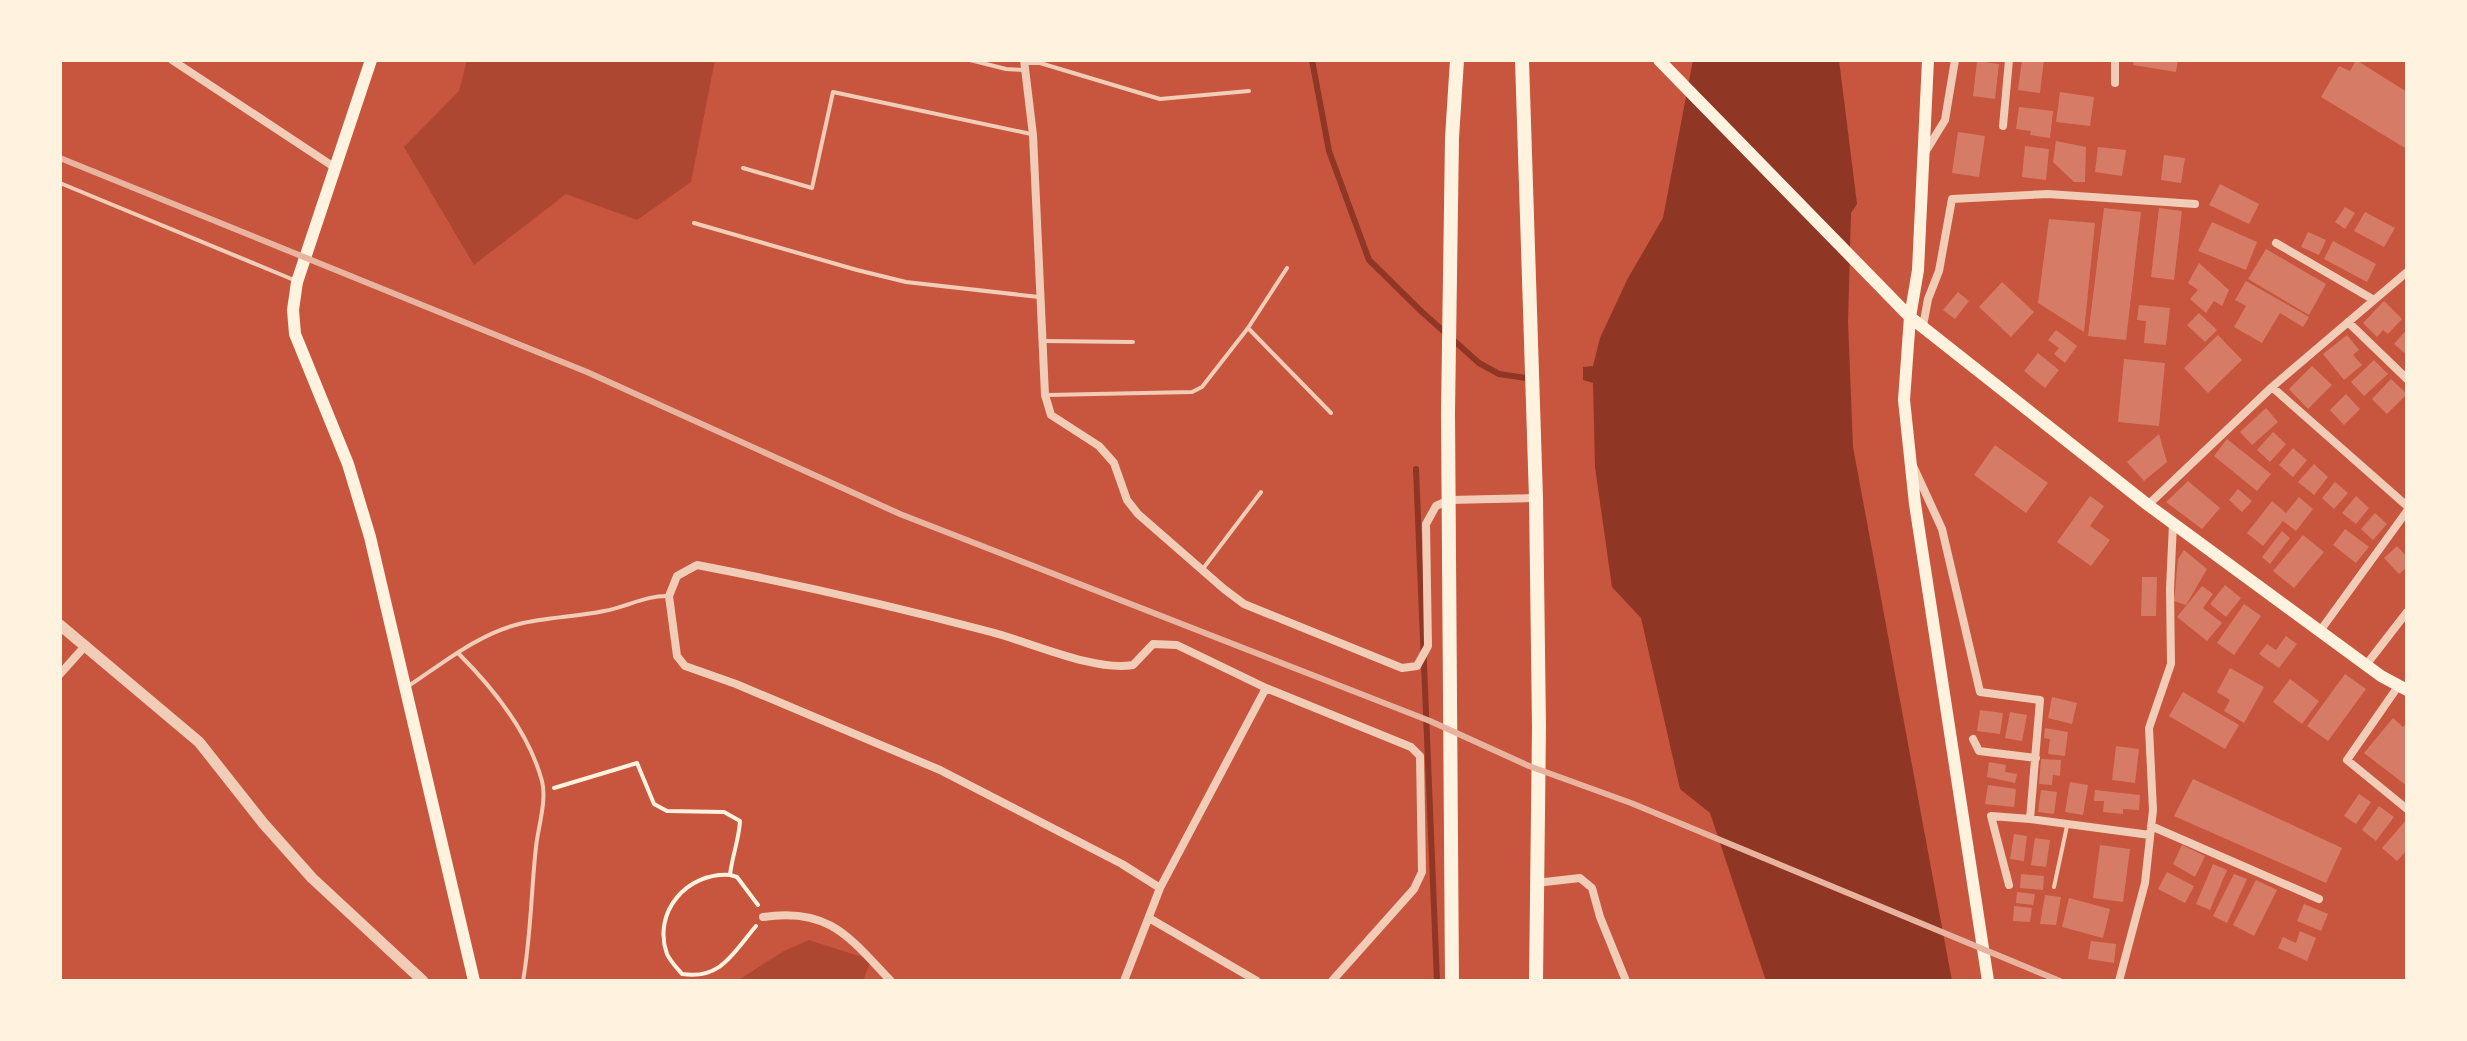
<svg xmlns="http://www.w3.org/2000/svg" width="2467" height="1041" font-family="'Nunito Sans',sans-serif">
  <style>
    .green { fill: #ae4732 }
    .water { fill: #8f3625 }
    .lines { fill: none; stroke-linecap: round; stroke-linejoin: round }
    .stream { stroke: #8f3625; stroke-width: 6 }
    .building { fill: #d67c66 }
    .path { stroke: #fff3e0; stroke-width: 4 }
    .service { stroke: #f1ccb7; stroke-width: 4 }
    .minor { stroke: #f1ccb7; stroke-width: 8 }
    .tertiary { stroke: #f1ccb7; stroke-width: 11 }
    .secondary { stroke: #fff3e0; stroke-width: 12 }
    .trunk { stroke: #fff3e0; stroke-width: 14 }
    .rail { stroke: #e9b49f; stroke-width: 6 }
  </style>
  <rect width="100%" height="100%" fill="#c8553d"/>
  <path class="green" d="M467,60H715L691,182L637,220L566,194L474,265L404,147L459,91Z
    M809,940L871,960L863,981H737L784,951Z"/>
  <path class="water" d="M1693,60H1839L1857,204L1851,213L1848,322L1853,447L1952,981H1766L1710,813L1680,789L1641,618L1612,587L1595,467L1593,383L1583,380V367L1593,366L1600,338L1628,278L1663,218Z"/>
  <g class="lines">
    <path class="stream" d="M1312,60L1329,151L1369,260L1422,312L1479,363L1499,374L1526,378
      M1416,469L1437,981"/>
  </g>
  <path class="building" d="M2022,60H2044L2040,93L2018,90Z
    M2134,60H2178L2176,72L2133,65Z
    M2356,60L2407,92L2405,148L2321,97L2339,66L2350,71Z
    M1977,61L1999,64L1995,99L1973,96Z
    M2060,92L2094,97L2090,126L2056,122Z
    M2019,107L2053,111L2050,138L2030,135L2031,131L2016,129Z
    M1958,132L1985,136L1979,177L1952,173Z
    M2056,141L2086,147L2085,182H2074L2053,162Z
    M2025,146L2049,149L2046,180L2022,177Z
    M2098,147L2126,150L2122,176L2095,172Z
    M2164,155L2185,158L2181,183L2161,180Z
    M2220,184L2259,204L2249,224L2209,205Z
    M2345,207L2355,213L2345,229L2335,222Z
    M2104,208L2141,212L2126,340L2088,336Z
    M2159,208L2182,211L2174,280L2151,277Z
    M2365,212L2395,228L2384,247L2354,231Z
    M2049,219L2095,223L2084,332L2038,303Z
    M2212,222L2257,242L2246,270L2198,251Z
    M2308,232L2326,240L2319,255L2301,247Z
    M2333,241L2376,264L2367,282L2324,259Z
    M2266,249L2326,284L2309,315L2248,279Z
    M2199,263L2229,290L2222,306L2214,301L2206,313L2190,299L2198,290L2188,283Z
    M2246,281L2309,317L2303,327L2280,313L2262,343L2234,327L2246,306L2235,300Z
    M2002,282L2034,312L2011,337L1979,307Z
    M1958,292L1969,301L1955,319L1943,310Z
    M2384,301L2402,319L2388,334L2383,330L2377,337L2363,323Z
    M2139,305L2170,308L2166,345L2144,343L2146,321L2137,320Z
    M2199,313L2217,330L2205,342L2187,325Z
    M2407,329V355L2394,344Z
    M2056,330L2077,346L2065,363L2054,354L2059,348L2048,340Z
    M2218,335L2242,360L2208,393L2184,368Z
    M2347,335L2359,350L2353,355L2362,365L2344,380L2323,354Z
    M2038,353L2059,370L2045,388L2024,371Z
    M2124,359L2165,363L2159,426L2118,422Z
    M2374,360L2388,374L2364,396L2351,382Z
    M2312,366L2332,385L2308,409L2289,389Z
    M2391,379L2407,394L2387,414L2372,399Z
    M2346,394L2360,409L2344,425L2330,410Z
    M2266,408L2278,422L2252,445L2240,432Z
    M2273,432L2286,444L2270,462L2257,450Z
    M2159,434L2167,462L2144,481L2127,462Z
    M2227,439L2271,474L2257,491L2214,456Z
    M1995,445L2048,483L2026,513L1974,475Z
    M2293,448L2307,460L2293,477L2279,465Z
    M2314,464L2328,477L2314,495L2298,482Z
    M2188,481L2220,508L2202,529L2166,502Z
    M2335,482L2348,493L2334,509L2322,498Z
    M2238,489L2252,501L2242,512L2229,500Z
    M2090,496L2104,506L2090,526L2110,540L2091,566L2057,542Z
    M2356,496L2369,508L2356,524L2342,513Z
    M2299,497L2313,509L2296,531L2283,521L2263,546L2247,533L2272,501L2286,513Z
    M2375,513L2387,524L2373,540L2361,529Z
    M2345,529L2369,547L2356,563L2333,545Z
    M2282,531L2290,538L2270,564L2262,557Z
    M2303,535L2324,552L2294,588L2273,571Z
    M2397,546L2407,557V567L2399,574L2384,558Z
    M2184,550L2207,569L2186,605L2174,601L2178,559Z
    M2142,577H2157L2156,616H2141Z
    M2225,585L2241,598L2226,617L2210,604Z
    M2202,586L2213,594L2203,608L2222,623L2207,641L2177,617Z
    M2244,604L2261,616L2234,655L2217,643Z
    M2286,636L2297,644L2279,668L2259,654L2267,644L2276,650Z
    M2230,668L2264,687L2244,723L2224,711L2230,700L2217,692Z
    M2345,674L2366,689L2328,741L2307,726Z
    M2290,679L2319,701L2302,724L2273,702Z
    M2183,692L2239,725L2225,749L2169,716Z
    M2052,697L2077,703L2072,724L2048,718Z
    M1980,710L2003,713L2000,734L1977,731Z
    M2010,712L2027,715L2022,741L2005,738Z
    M2393,718L2403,727L2407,723V786L2364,753Z
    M2045,728L2068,732L2065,756L2048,754L2050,739L2044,738Z
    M2116,746L2139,749L2135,783L2112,780Z
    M2041,759L2061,760L2060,776L2053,775L2052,785L2039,784Z
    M1989,762L2006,765L2005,772L2017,774L2015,783L1987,777Z
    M2193,779L2342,848L2326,883L2174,816Z
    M2070,782L2088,785L2083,815L2065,812Z
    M1988,785L2016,789L2014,807L1985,804Z
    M2041,790L2057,792L2054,814L2038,812Z
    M2095,790L2140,795L2139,810L2123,809V814L2103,812L2104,801H2094Z
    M2359,794L2371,802L2356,824L2344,816Z
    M2379,806L2394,817L2376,841L2362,830Z
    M2407,819V850L2397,861L2382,848Z
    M2014,834L2027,836L2024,861L2010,859Z
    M2035,838L2050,840L2046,867L2031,865Z
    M2100,845L2130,849L2123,902L2093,898Z
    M2182,845L2205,856L2195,877L2173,864Z
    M2213,864L2227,870L2210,910L2196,904Z
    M2167,872L2194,886L2185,903L2158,889Z
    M2021,874L2044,876L2043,890L2020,888Z
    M2234,874L2247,879L2227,923L2213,916Z
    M2256,880L2277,890L2254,936L2233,925Z
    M2017,892L2035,894L2033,905L2016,903Z
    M2045,895L2061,897L2056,925L2040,924Z
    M2069,898L2110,909L2103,938L2062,927Z
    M2304,904L2328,914L2321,931L2297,921Z
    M2014,906L2032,908L2030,922L2013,921Z
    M2300,931L2316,938L2307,961L2278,948L2283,937L2296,943Z
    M2091,941L2116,944L2114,963L2088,959Z"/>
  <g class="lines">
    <path class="path" d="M554,788L637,763L654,804L667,811L724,812L740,821C739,840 732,856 730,875L737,877L758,905
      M730,875C687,872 652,912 667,954C670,961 677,968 682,974C721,980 733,953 756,926"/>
    <path class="service" d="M970,60L1006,69L1023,70
      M1027,63H1040L1160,99L1249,91
      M743,168L812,188L833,92L1031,134
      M60,183L294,280
      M694,223L857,270L906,282L1039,297
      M1248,328L1287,268
      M1043,341L1133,342
      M1047,395L1192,392L1202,387L1248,328L1331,413
      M1202,570L1261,492
      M459,654C493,688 529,733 542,781C547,801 538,827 536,847C531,892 531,936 523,981
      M407,687C442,664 478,634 519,624C547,617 576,617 604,611C626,607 647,595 669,596
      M2054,887L2067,826"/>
    <path class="minor" d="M172,60L334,167
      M1024,60L1033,135L1045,395L1051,415L1099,446L1114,463L1127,500L1138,514L1224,589L1244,604L1402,668L1417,666L1428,646L1426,524L1436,506L1449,500L1536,498
      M2115,60V83
      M2003,126L2009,60
      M1926,151L1945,120L1955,60
      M2276,243L2374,300
      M2348,322L2407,379
      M1923,326L1928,299L1939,271L1952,199L2048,194L2195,204
      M2272,387L2407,506
      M1914,468L1942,529L1980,692L2040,700L2030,819L2150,835
      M2148,505L2272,387L2407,272
      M2320,631L2407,511
      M2366,665L2407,612
      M60,674L86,645
      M2399,685L2347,760L2407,809
      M1973,739L1979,751L2036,758
      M2151,826L2319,899
      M1536,883L1580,878L1592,888L1600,917L1626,981
      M2009,885L1991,816L2030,819
      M1160,888L1122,864L940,770L736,684L685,666L677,656L669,596L677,576L697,565C796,584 893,606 991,632C1030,642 1095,672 1133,665L1153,644L1177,645L1266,688L1411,747L1420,756L1422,872L1414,889L1332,981
      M763,917C829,907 849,937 891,981
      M1149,918L1257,981
      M1124,981L1160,888L1266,688
      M2119,981L2145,883L2153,810L2149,728L2171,664L2170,589L2173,523"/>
    <path class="tertiary" d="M60,625L199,742L263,823L312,878L423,981"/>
    <path class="secondary" d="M371,60L297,282L293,310L295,334L348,464L370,537L474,981
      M1659,60L1910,317L2148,505L2381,676L2407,690
      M1928,60L1918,270L1910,317L1904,400L1915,504L1988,981"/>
    <path class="trunk" d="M1522,60L1536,498L1539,727L1536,981
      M1452,981L1448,413L1452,138L1457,60"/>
    <path class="rail" d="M60,158L587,372L900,514L1430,721L1529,766L1631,803L2060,981"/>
  </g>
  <rect width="2467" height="1041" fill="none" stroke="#fff3e0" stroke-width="124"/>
</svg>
